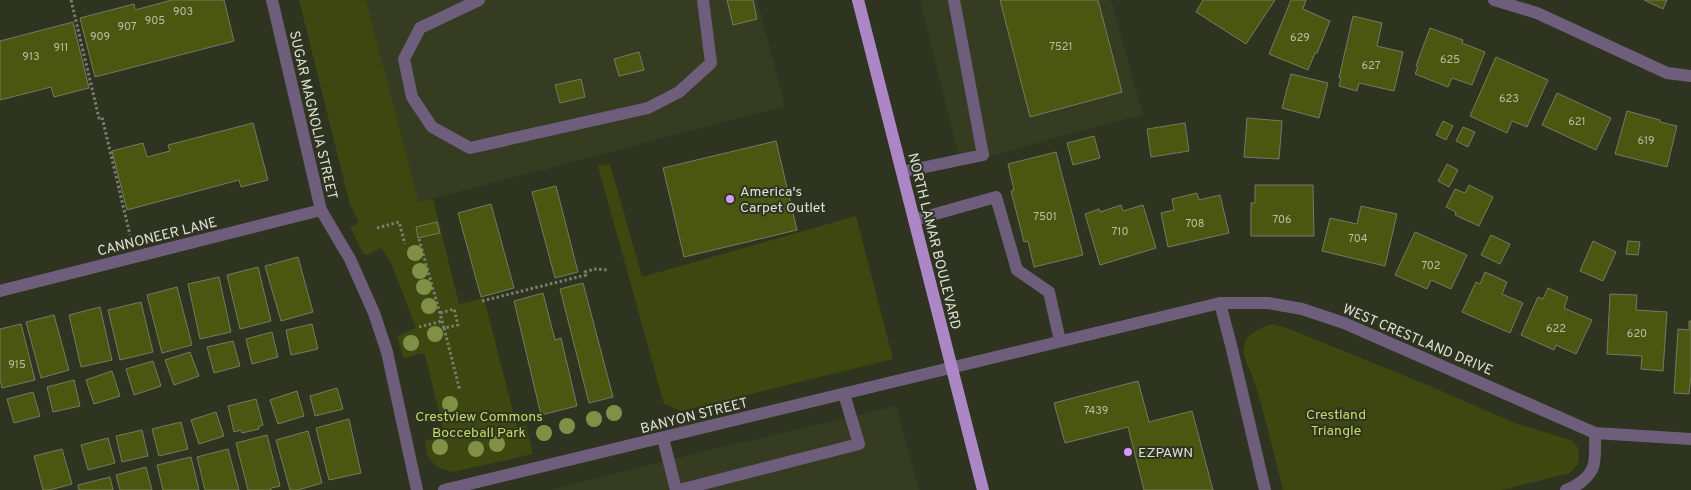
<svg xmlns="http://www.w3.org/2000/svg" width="1691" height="490" font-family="Overpass,sans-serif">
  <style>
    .built { fill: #363c22 }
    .green { fill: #3d470f }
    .building { fill: #4b5710; stroke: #747a64 }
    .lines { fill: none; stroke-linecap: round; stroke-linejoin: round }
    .path { stroke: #7a7e6e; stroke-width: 3; stroke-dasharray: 2.5 2.5; stroke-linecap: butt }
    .service { stroke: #6f5d7c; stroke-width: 12 }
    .minor { stroke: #6f5d7c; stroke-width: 12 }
    .primary { stroke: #ad87c5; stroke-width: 12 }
    .tree { fill: #819047 }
    .poi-dot { fill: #d69bfa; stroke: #2f3421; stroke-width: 2 }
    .labels { text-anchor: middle; stroke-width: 4; stroke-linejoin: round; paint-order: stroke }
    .number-label { font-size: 11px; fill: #b8bea3 }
    .street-label { font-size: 14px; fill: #dde0d4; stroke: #2f3421 }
    .poi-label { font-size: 14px; fill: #dde0d4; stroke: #2f3421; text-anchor: start }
    .park-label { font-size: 14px; fill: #c4dc66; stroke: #2f3421 }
  </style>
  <rect width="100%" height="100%" fill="#2f3421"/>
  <path class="built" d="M366,0H757L785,106L419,202Z
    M920,0H1111L1143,115L1061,136L961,165Z
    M896,406L919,490H551L676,458Z"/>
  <path class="green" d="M299,0H366L419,202L433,199L459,304L484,298L517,427L526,425L533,454L453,472L439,468L431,461L427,454L425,441L443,435L444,433L425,355L422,353L406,358L403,357L397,336L416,328L392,265L381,248L367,255L364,254L350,228L359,222L350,205Z
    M610,164L642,277L856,216L893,359L681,411L664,404L598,166Z
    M1272,324L1287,328L1437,389L1517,424L1571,440L1577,446L1579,455L1578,464L1570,473L1502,490H1283C1273,452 1265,413 1252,375C1248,366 1240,353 1245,342C1249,332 1263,327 1272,324Z"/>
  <path class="building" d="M172,0H224L234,41L95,77L80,18L134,4L135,10Z
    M727,0H753L757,19L733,25Z
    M1000,0H1098L1122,92L1030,117Z
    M1203,0H1275L1246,44L1196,12Z
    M1291,0H1306L1303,9L1330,21L1317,53H1315L1308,70L1269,54Z
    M1644,0H1667L1663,9Z
    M1353,16L1382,23L1377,46L1403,52L1394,91L1359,83L1357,91L1339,86L1341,78H1339Z
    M73,22L89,88L54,97L51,87L0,100V41Z
    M1430,28L1463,40L1462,43L1485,52L1472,85L1452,78L1448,87L1415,74L1418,67L1416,66Z
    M639,52L644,70L619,76L614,59Z
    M1496,57L1548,80L1527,127L1512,121L1507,133L1470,116Z
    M1291,74L1328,83L1319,118L1282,108Z
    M581,79L585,97L560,103L555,85Z
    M1557,93L1611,118L1596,150L1542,125Z
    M1627,111L1660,120V122L1677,126L1667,167L1615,154Z
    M1247,118L1282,121L1279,159L1244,157Z
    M1443,121L1453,126L1446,140L1436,135Z
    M253,123L268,180L241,187L239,180L127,210L112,151L143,143L147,157L170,151L168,145Z
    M1185,123L1189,151L1151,157L1147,129Z
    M1463,127L1475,132L1468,147L1456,141Z
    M1094,136L1100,158L1073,165L1067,143Z
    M776,141L797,230L684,257L663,168Z
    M1056,152L1083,255L1034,267L1028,241L1024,242L1011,191L1014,190L1008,164Z
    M1447,164L1458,170L1449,187L1438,181Z
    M1255,185H1313L1314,236H1251V203H1255Z
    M1469,185L1493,197L1479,226L1455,215L1456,212L1446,207L1455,189L1465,193Z
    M556,186L578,272L555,278L532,192Z
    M1197,193L1199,200L1220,195L1229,233L1168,247L1161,213L1174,210L1172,199Z
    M491,204L514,288L481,297L458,213Z
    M1121,205L1123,211L1143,205L1156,248L1100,265L1085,214L1099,209L1100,212Z
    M1361,206L1397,214L1385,266L1322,251L1330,218L1357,224Z
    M437,222L440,233L418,238L416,227Z
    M1415,232L1467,255L1451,289L1431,280L1427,289L1395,275Z
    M1491,235L1510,244L1500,264L1481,255Z
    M1593,241L1616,252L1603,281L1580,271Z
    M1628,241L1640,242L1638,255L1626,254Z
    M298,257L313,312L281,321L265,266Z
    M258,267L271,321L240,329L227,275Z
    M1485,272L1507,282L1502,294L1523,303L1510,333L1462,312L1476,282L1480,284Z
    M219,277L231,332L200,339L188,284Z
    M583,283L613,397L589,403L560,289Z
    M177,287L192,345L162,353L147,295Z
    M1548,288L1568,297L1564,308L1592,320L1576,354L1556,345L1554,350L1521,335L1538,297L1543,299Z
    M543,293L555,340L561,338L577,406L541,415L514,301Z
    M1610,294L1637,295L1636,310L1667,312L1663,371L1641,369L1642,356L1607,354Z
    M141,302L153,352L120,360L108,310Z
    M100,307L112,360L81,367L69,315Z
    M54,315L69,370L41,378L26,322Z
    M1689,321H1691V376L1689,394L1674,393L1678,329L1689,330Z
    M21,324L35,380L2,388L0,380V329Z
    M312,324L318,349L291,355L286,330Z
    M272,332L278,357L252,364L246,339Z
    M233,341L240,366L214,373L207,347Z
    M190,352L199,376L174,385L165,360Z
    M153,361L161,386L134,395L126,369Z
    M112,371L120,396L94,404L86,380Z
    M74,380L80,406L53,412L47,387Z
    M1138,381L1149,422L1192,411L1213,490H1144L1128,427L1065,443L1054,403Z
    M337,388L343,409L315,416L310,396Z
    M297,391L304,416L278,424L270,400Z
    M33,392L40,416L14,423L7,399Z
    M256,399L263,425L259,426V429L242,433L241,430L234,432L228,406Z
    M216,412L224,436L199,444L191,420Z
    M349,419L361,473L329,480L316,428Z
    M181,422L188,449L159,456L152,429Z
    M142,430L148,456L122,462L116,436Z
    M308,431L322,483L298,490H290L276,440Z
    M267,435L280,486L271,488V490H248L236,443Z
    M108,438L115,463L88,470L81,445Z
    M62,449L72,484L50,490H43L34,456Z
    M228,449L239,490H205L197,457Z
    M191,457L199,490H163L157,465Z
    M146,467L152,490H120L116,475Z
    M110,477L113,490H79L78,485Z"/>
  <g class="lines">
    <path class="path" d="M71,0L99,118L102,117L130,235
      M377,228L399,222L405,244
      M419,239L444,328L458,325L454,309L440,313
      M482,301L586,275L585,272L594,269L609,270
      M419,327L442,321
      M444,328L460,391"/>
    <path class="service" d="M479,0L420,28L404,59L412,97L432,127L470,148L648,108L679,92L711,63L703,0
      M902,172L983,155L954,0
      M914,220L996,197L1017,270L1049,292L1060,341
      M663,438L676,490
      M679,490L859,444L844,394"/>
    <path class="minor" d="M272,0L321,210L350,259L374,313L387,352L417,490
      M1494,0L1537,13L1667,73L1691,76
      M0,291L321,210
      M1220,303L1232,349L1265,490
      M444,490L1220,303H1268L1302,309L1344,323L1595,433
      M1566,490C1576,487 1589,478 1593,467C1596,459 1595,442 1595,433L1691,439"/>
    <path class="primary" d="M858,0L983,490"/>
  </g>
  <g class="tree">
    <circle cx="415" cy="253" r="8"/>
    <circle cx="420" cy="271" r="8"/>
    <circle cx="424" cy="287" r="8"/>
    <circle cx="429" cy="306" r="8"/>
    <circle cx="435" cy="334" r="8"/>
    <circle cx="411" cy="343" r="8"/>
    <circle cx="450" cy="404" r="8"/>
    <circle cx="614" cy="413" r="8"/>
    <circle cx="594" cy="419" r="8"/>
    <circle cx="567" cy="426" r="8"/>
    <circle cx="544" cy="433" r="8"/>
    <circle cx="497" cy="444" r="8"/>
    <circle cx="440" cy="447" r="8"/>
    <circle cx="476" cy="449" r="8"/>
  </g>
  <g class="poi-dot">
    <circle cx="730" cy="199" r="5"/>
    <circle cx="1128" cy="452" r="5"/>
  </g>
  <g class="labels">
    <g class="number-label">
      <text x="183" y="15">903</text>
      <text x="155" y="24">905</text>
      <text x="127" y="30">907</text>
      <text x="100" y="40">909</text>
      <text x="1300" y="41">629</text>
      <text x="1061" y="50">7521</text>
      <text x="61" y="51">911</text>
      <text x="31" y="60">913</text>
      <text x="1450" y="63">625</text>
      <text x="1371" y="69">627</text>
      <text x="1509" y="102">623</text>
      <text x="1577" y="125">621</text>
      <text x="1646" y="144">619</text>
      <text x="1045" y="220">7501</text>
      <text x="1282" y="223">706</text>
      <text x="1195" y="227">708</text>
      <text x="1120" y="235">710</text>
      <text x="1358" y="242">704</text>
      <text x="1431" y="269">702</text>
      <text x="1556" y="332">622</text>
      <text x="1637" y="337">620</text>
      <text x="17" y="368">915</text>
      <text x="1096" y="414">7439</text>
    </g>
    <g class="street-label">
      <text transform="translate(314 115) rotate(77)" y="5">SUGAR MAGNOLIA STREET</text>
      <text transform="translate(157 236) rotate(-14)" y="5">CANNONEER LANE</text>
      <text transform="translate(935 241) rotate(76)" y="5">NORTH LAMAR BOULEVARD</text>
      <text transform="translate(1418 339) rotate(23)" y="5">WEST CRESTLAND DRIVE</text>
      <text transform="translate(694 415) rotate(-14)" y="5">BANYON STREET</text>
    </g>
    <g class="poi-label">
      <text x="740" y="196">America's<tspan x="740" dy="16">Carpet Outlet</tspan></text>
      <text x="1138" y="457">EZPAWN</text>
    </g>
    <g class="park-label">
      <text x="1336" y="419">Crestland<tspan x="1336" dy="16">Triangle</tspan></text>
      <text x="479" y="421">Crestview Commons<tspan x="479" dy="16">Bocceball Park</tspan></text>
    </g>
  </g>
</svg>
